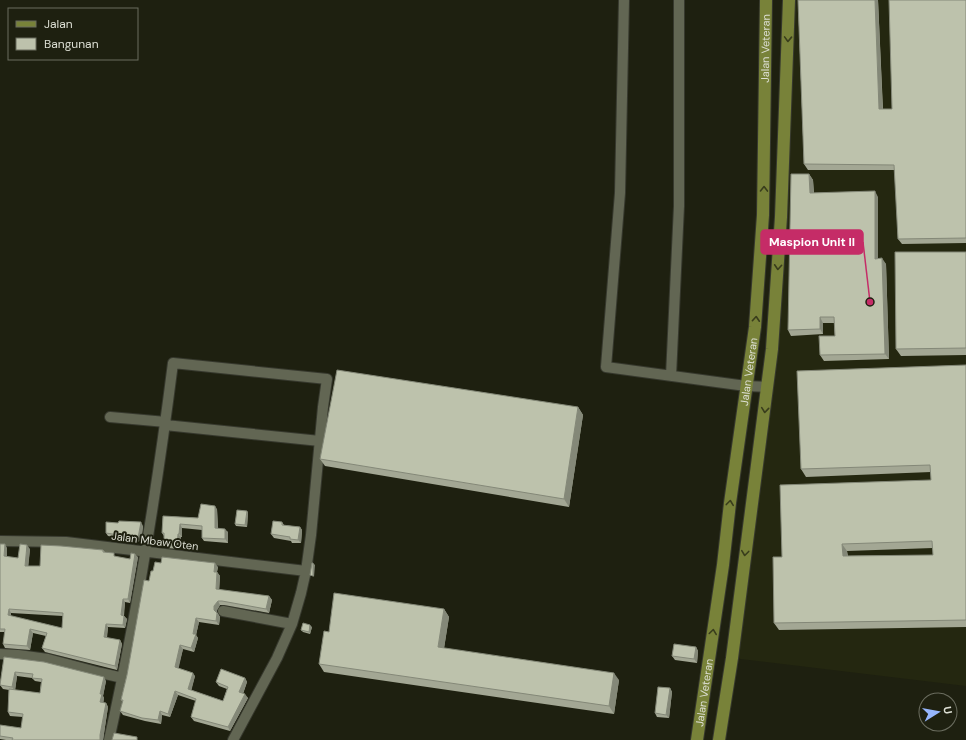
<svg xmlns="http://www.w3.org/2000/svg" width="966" height="740" font-family="'DM Sans',sans-serif">
  <style>
    .built { fill: #242710 }
    .lines { fill: none; stroke-linecap: round; stroke-linejoin: round }
    .minor-casing { stroke: #37392e; stroke-width: 12 }
    .major-casing { stroke: #37392e; stroke-width: 14 }
    .minor { stroke: #626653; stroke-width: 10 }
    .major { stroke: #788239; stroke-width: 12 }
    .wall { fill: #a3a794; fill-rule: evenodd }
    .shaded-wall { fill: #848878 }
    .building { fill: #bdc2ac; stroke: #848878; fill-rule: evenodd }
    .oneway { stroke: #393d1c }
    .labels { text-anchor: middle; stroke-width: 4; stroke-linejoin: round; paint-order: stroke }
    .street-label { font-size: 11px; fill: #dcded3; stroke: #1e2010 }
    .leader { fill: none; stroke: #c52c67; stroke-width: 1.5 }
    .callout-dot { fill: #c52c67; stroke: #1e2010; stroke-width: 1.5 }
    .callout { fill: #c52c67; stroke: #c52c67; stroke-width: 1.5 }
    .callout-label { font-size: 12px; text-anchor: middle; font-weight: bold; fill: #fff }
  </style>
  <rect width="100%" height="100%" fill="#1e2010"/>
  <path class="built" d="M789,0H966V686L732,658L767,387Z"/>
  <g class="lines">
    <g class="minor-casing">
      <path id="minor" d="M624,0L620,193L606,367L746,386L767,387
        M671,376L679,206V0
        M110,417L166,422
        M165,425L320,441
        M0,541L66,542L306,571
        M223,611L292,624
        M0,654L18,655L48,659L101,673L123,678
        M109,740C137,615 157,489 173,363L327,379L323,407L311,535L306,571L301,593L292,624L277,658L233,740"/>
    </g>
    <g class="major-casing">
      <g id="major">
        <path id="s1" d="M697,740L723,565L730,503L755,327L763,215L766,0"/>
        <path d="M719,740L732,658L772,349L781,217L789,0"/>
      </g>
    </g>
    <use href="#minor" class="minor"/>
    <use href="#major" class="major"/>
  </g>
  <path class="wall" d="M798,0H878L883,109H892L966,0V243L902,244L898,239L895,170H808L804,164Z
    M809,174L813,180L814,193L878,197V258L886,264L889,359L824,361L820,355L835,336L834,323H823V334L791,336L788,330Z
    M966,252V355L901,356L896,349Z
    M966,365V627L779,630L774,623L782,557L931,480V472L806,477L801,469ZM933,548V555L848,556L847,551Z
    M578,407L583,415L569,507L325,466L320,459Z
    M217,509L218,528L228,532V543L204,541L202,538V530L182,528V537H181L180,549L166,548L164,544V536L162,533L163,516L198,518Z
    M247,511L248,513L247,527L236,526L235,524Z
    M282,522L284,525L300,527L302,530L301,543H292L291,541L274,538L271,534Z
    M143,526L141,542L108,536L106,533Z
    M0,544L7,548V557L18,558L30,549L28,566H40L103,550L105,552L117,557L130,559L138,557L130,603L125,602L124,616L127,619L125,628L108,627L107,638L120,640L122,644L117,670L45,652L42,648L46,636L33,633L30,650L5,648L3,644L5,632H0ZM11,613L63,616L62,628L11,616Z
    M161,563L218,567L217,572L220,576L219,590L269,596L272,600L269,613L224,605H220L217,610V612L220,617L219,625L199,622L196,635L198,638L194,652L183,649L178,668L195,676L191,690L223,701L227,689L219,686L216,682L245,678L247,682L243,694L248,698L230,731L194,721L191,717L196,701L178,695L170,717L162,715L161,724L145,721L123,715L120,711L123,702L121,700L149,581L153,571Z
    M444,609L449,617L444,648L619,680L614,714L324,672L319,664L329,632Z
    M312,627L310,634L303,632L301,630Z
    M696,647L698,651L697,663L675,660L672,656Z
    M4,657L106,681L103,696L104,698L103,703H106L108,707L103,740H6L0,739V725L21,728L23,717L10,716L8,712L9,690L3,689L0,685ZM17,676L32,678L35,681L41,682L40,693L15,690Z
    M670,688L672,692L669,718L657,717L655,713Z"/>
  <path class="shaded-wall" d="M875,0H878L883,115L879,109Z
    M809,174L813,180L814,198L810,193Z
    M875,191L878,197V264L875,259Z
    M882,258L886,264L889,359L885,354Z
    M820,317L823,323V334L820,329Z
    M578,407L583,415L569,507L564,499Z
    M215,506L217,509L218,532L215,528Z
    M247,511L248,513L247,527L245,525Z
    M141,522L143,526L141,542L138,538Z
    M180,524L182,528V537L179,534Z
    M300,527L302,530L301,543L298,540Z
    M225,529L228,532V543L225,539Z
    M178,534L181,537L180,549L177,546Z
    M5,544L7,548V560L4,556Z
    M842,544L847,551L848,564L843,556Z
    M27,545L30,549L28,570L25,566Z
    M135,554L138,557L130,603L128,599Z
    M215,563L218,567L216,576L214,572Z
    M313,563L315,565L314,577L313,576Z
    M217,572L220,576L219,593L216,589Z
    M269,596L272,600L269,613L266,609Z
    M123,599L125,602L123,619L121,615Z
    M218,601L220,605L217,610V614L214,610V606Z
    M9,609L11,613L10,619L8,615Z
    M444,609L449,617L443,655L438,647Z
    M217,613L220,617L219,625L216,621Z
    M124,616L127,619L125,628L123,625Z
    M196,618L199,622L196,635L198,638L194,652L191,648Z
    M106,624L108,627L106,641L104,637Z
    M310,625L312,627L310,634L309,632Z
    M30,629L33,633L30,650L27,646Z
    M120,640L122,644L117,670L115,666Z
    M180,645L183,649L178,671L175,667Z
    M696,647L698,651L697,663L694,659Z
    M15,672L17,676L15,691L12,687Z
    M193,673L195,676L191,692L188,689Z
    M614,673L619,680L614,714L609,706Z
    M104,677L106,681L103,696L104,698L103,706L100,702V694Z
    M245,678L247,682L242,696L239,692Z
    M670,688L672,692L669,718L666,715Z
    M175,691L178,695L170,717L168,714Z
    M245,694L248,698L230,731L228,727Z
    M106,703L108,707L103,740H100V735Z
    M160,711L162,715L161,724L158,720Z"/>
  <path class="building" d="M798,0H875L879,109H892L889,0H966V238L898,239L894,165L804,164Z
    M791,174H809L810,193L875,191V259L882,258L885,354L820,355L819,336H835L834,317H820V329L788,330Z
    M895,252H966V348L896,349Z
    M966,365V620L774,623L773,557H782L780,485L931,480L930,465L801,469L797,371ZM932,541L933,555L843,556L842,544Z
    M337,370L578,407L564,499L320,459Z
    M201,504L215,506V528L225,529V539L202,538V526L180,524L179,534H178L177,546L164,544V533H162L163,516L198,518Z
    M237,510L247,511L245,525L235,524Z
    M119,521L141,522L138,538L106,533V522L118,523Z
    M273,521L282,522V525L300,527L298,540L290,539V537L271,534Z
    M0,544H5L4,556L18,558L20,544L27,545L25,566H40L41,545L61,546L103,550V552L114,553V556L130,559L131,553L135,554L128,599H123L121,615L124,616L123,625L106,624L104,637L120,640L115,666L42,648L47,633L30,629L27,646L3,644L5,629H0ZM9,609L63,613L62,628L8,615Z
    M162,557L215,563L214,572H217L216,589L269,596L266,609L222,601H218L214,606V610L217,613L216,621L196,618L193,634H196L191,648L180,645L175,667L193,673L188,689L223,701L228,687L216,682L221,669L245,678L239,692L245,694L228,727L191,717L196,699L175,691L168,714L160,711L158,720L142,718L120,711L123,700H121L127,675L144,580L149,581L151,571H153L155,562L161,563Z
    M312,563H313V576L310,575Z
    M334,593L444,609L438,647L614,673L609,706L319,664L324,631L329,632Z
    M303,623L310,625L309,632L301,630Z
    M674,644L696,647L694,659L672,656Z
    M4,657L44,662L104,677L100,694H102L100,702L106,703L100,735V740H12L13,738L0,736V725L21,728L23,714L8,712L9,689L40,693L42,679L32,678L33,674L15,672L12,687L0,685Z
    M658,687L670,688L666,715L655,713Z
    M114,733L137,737V740H112Z"/>
  <defs><path id="oneway-chevron" d="M-2-3.5L2.5 0L-2 3.5" fill="none" stroke-width="1.6" stroke-linecap="round" stroke-linejoin="round"/></defs>
  <g class="oneway">
    <use href="#oneway-chevron" transform="translate(788 39) rotate(92)"/>
    <use href="#oneway-chevron" transform="translate(764 189) rotate(-89)"/>
    <use href="#oneway-chevron" transform="translate(778 267) rotate(94)"/>
    <use href="#oneway-chevron" transform="translate(756 319) rotate(-86)"/>
    <use href="#oneway-chevron" transform="translate(765 410) rotate(96)"/>
    <use href="#oneway-chevron" transform="translate(730 503) rotate(-83)"/>
    <use href="#oneway-chevron" transform="translate(745 553) rotate(97)"/>
    <use href="#oneway-chevron" transform="translate(713 632) rotate(-82)"/>
  </g>
  <g class="labels">
    <g class="street-label">
      <text dy="4" stroke="none"><textPath href="#s1" startOffset="696">Jalan Veteran</textPath></text>
      <text dy="4" stroke="none"><textPath href="#s1" startOffset="372">Jalan Veteran</textPath></text>
      <text transform="translate(155 541) rotate(7)" y="4">Jalan Mbaw Oten</text>
      <text dy="4" stroke="none"><textPath href="#s1" startOffset="48">Jalan Veteran</textPath></text>
    </g>
  </g>
  <path class="leader" d="M870 302L863 242"/>
  <circle class="callout-dot" cx="870" cy="302" r="4"/>
  <rect class="callout" x="761" y="230" width="102" height="24" rx="4"/>
  <g class="callout-label">
    <text x="812" y="246">Maspion Unit II</text>
  </g>
  <rect x="8" y="8" width="130" height="52" fill="#1e2010" stroke="#6a6c5e"/>
  <rect x="16" y="21" width="20" height="6" fill="#788239" stroke="#6a6c5e"/>
  <text x="44" y="28" font-size="12" fill="#dcded3">Jalan</text>
  <rect x="16" y="38" width="20" height="12" fill="#bdc2ac" stroke="#6a6c5e"/>
  <text x="44" y="48" font-size="12" fill="#dcded3">Bangunan</text>
  <g transform="translate(938 712) rotate(79)"><circle r="19" fill="#1e2010" stroke="#6a6c5e"/>
  <path d="M0-3L7 15L0 10L-7 15Z" fill="#96b6fd"/>
  <text y="-6" font-size="11" font-weight="bold" text-anchor="middle" fill="#dcded3">U</text>
  </g>
</svg>
